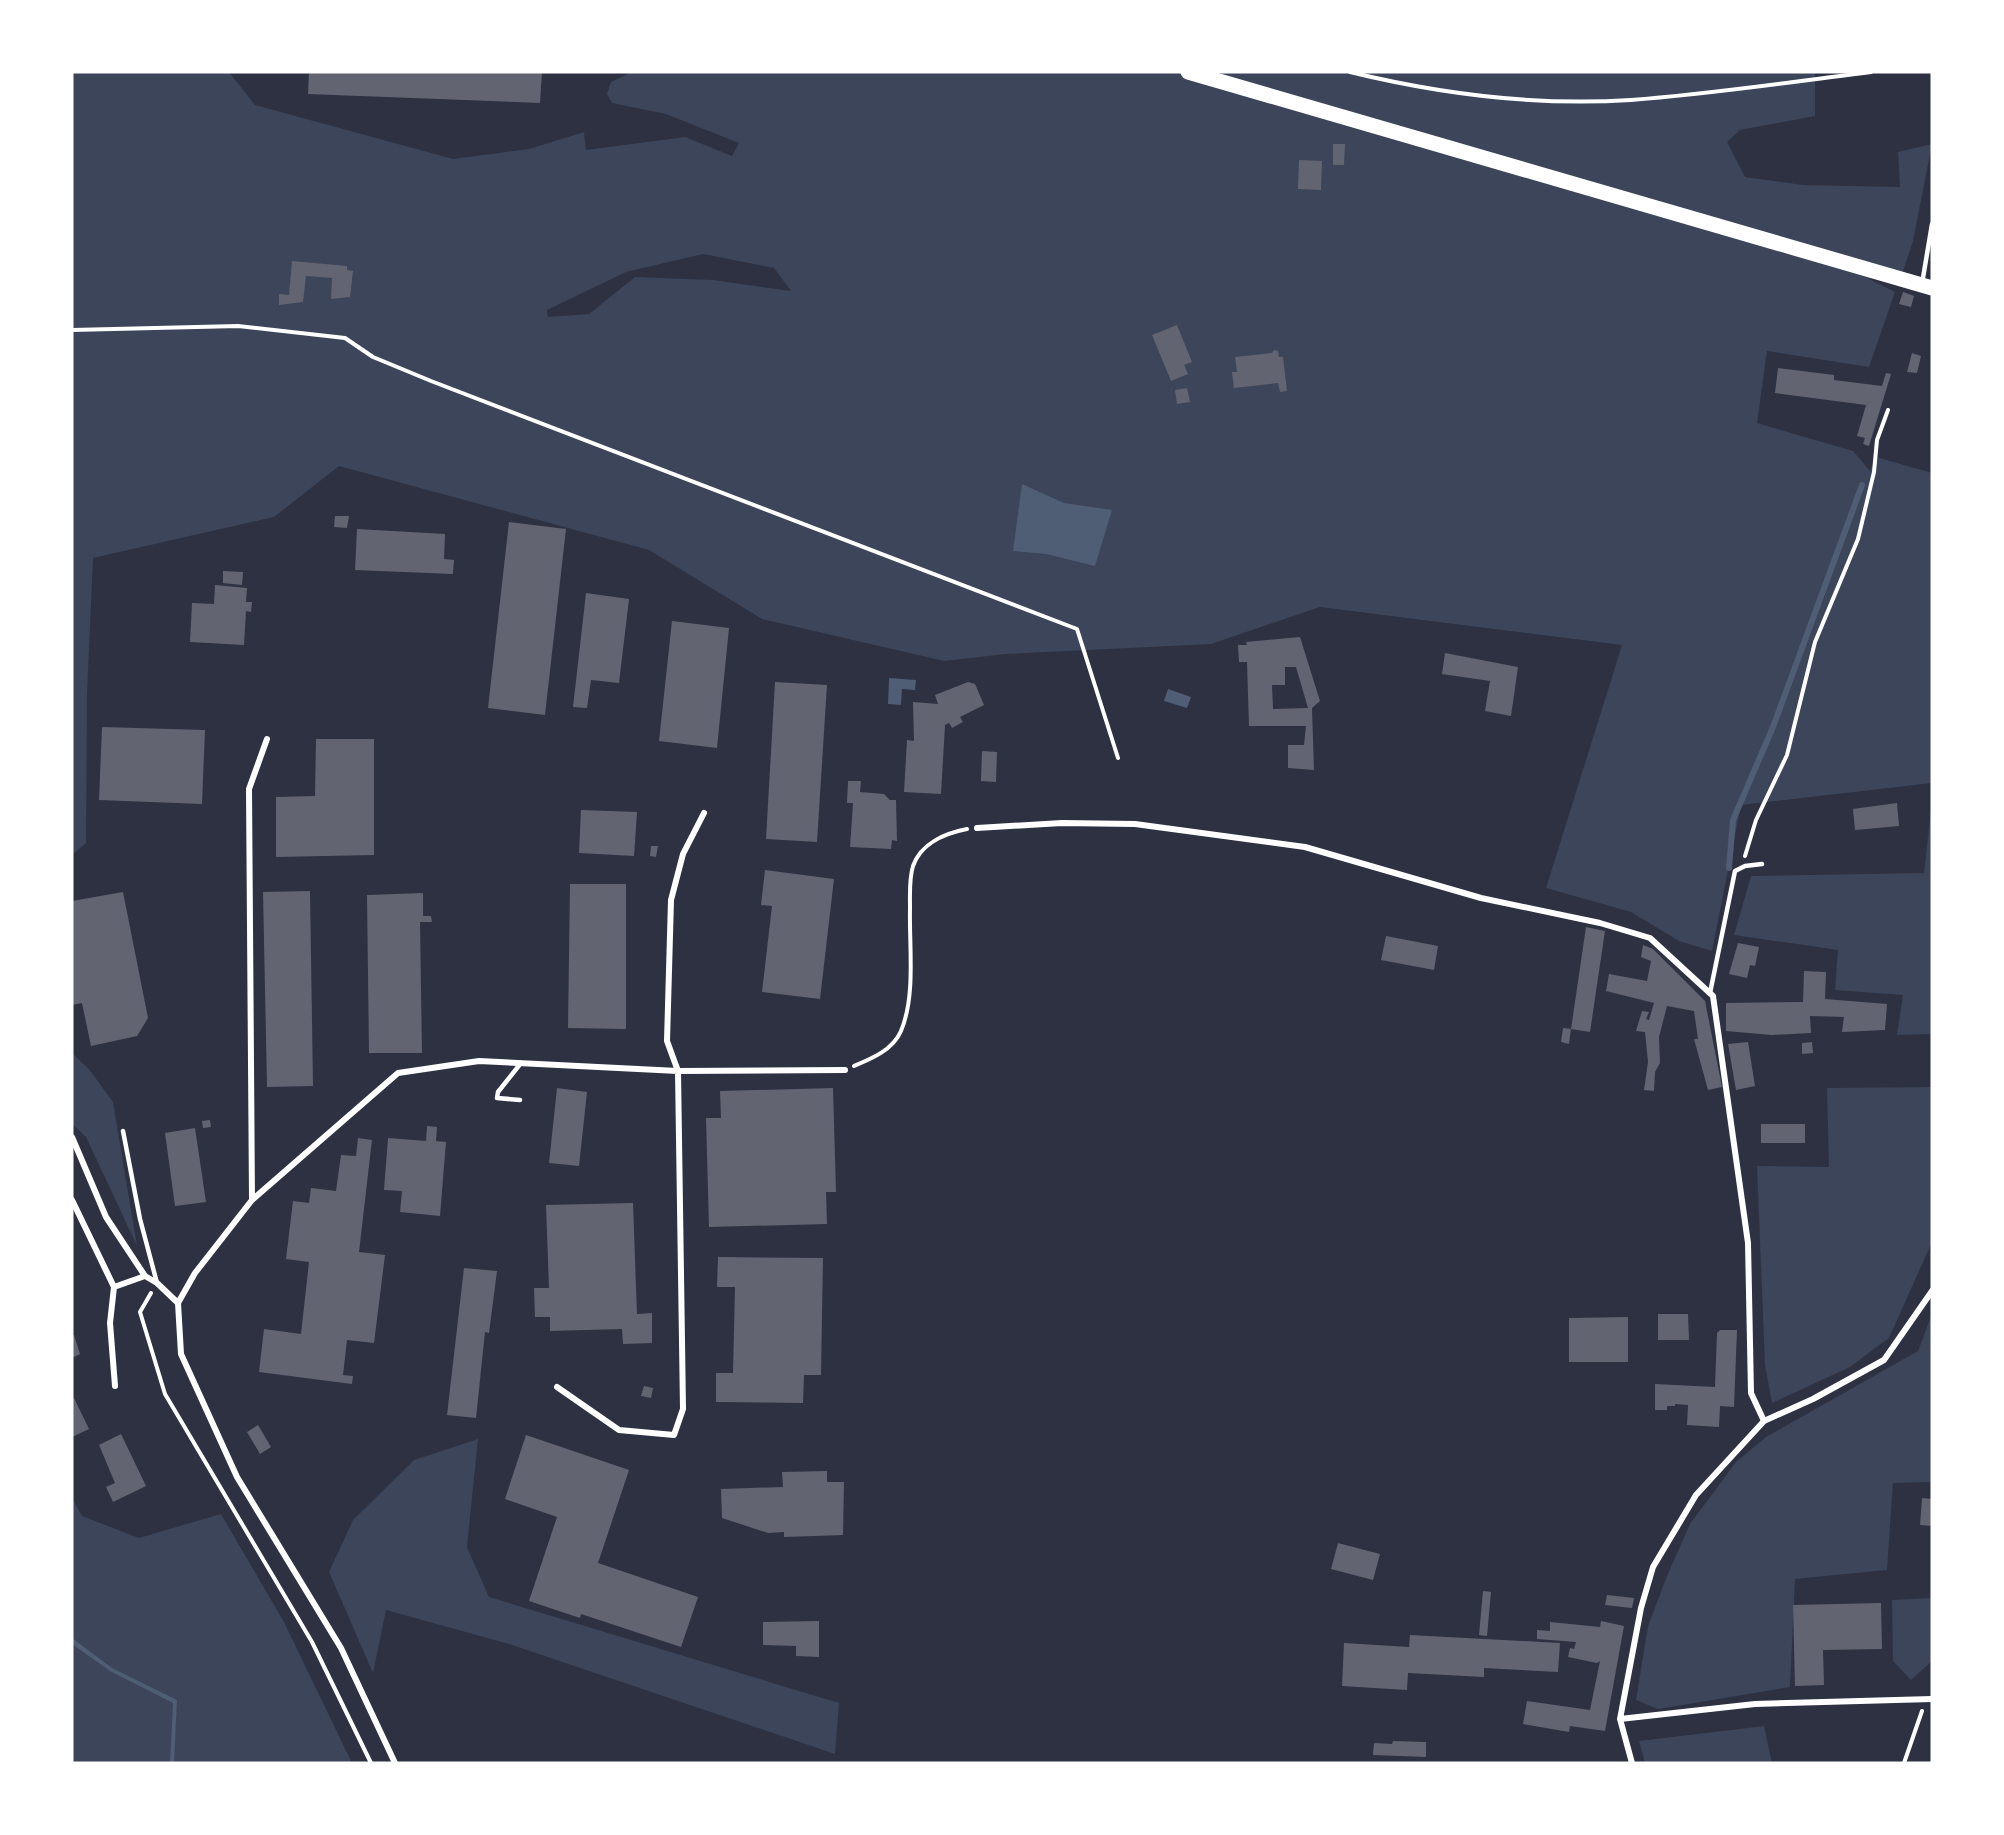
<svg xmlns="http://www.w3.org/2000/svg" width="2004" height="1835" font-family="Manrope,sans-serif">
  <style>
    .green { fill: #3c4559; fill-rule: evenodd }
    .water { fill: #4f5d75 }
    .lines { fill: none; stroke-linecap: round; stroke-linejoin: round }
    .stream { stroke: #4f5d75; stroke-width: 6 }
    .building { fill: #626471; fill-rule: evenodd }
    .path { stroke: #fff; stroke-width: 4 }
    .service { stroke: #fff; stroke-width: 4.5 }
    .minor { stroke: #fff; stroke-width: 6 }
    .primary { stroke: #fff; stroke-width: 15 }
  </style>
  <rect width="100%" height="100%" fill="#2d3142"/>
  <path class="green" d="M72,72H229L255,105L453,159L529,149L584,132L586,150L685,137L732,156L739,143L666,114L612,103L607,94L611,82L632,72H1815V116L1740,130L1727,142L1745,177L1803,185L1900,187L1898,152L1932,144L1913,241L1903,271L1869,279L1895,292L1869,367L1767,351L1757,423L1853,451L1870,471L1876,457L1932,473V783L1741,805L1712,951L1679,941L1631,912L1546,888L1622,645L1320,607L1211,644L1006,654L944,661L762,619L649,550L339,466L274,517L93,558L87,694L86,843L72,855ZM703,254L774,268L791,291L713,280L635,277L589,314L548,317L547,310L626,272Z
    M1932,799V1034L1897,1035L1903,995L1835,990L1838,950L1734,935L1751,876L1924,873Z
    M72,1053L89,1069L113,1102L137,1246L86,1137L72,1124Z
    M1932,1087V1242L1889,1338L1850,1367L1772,1403L1765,1365L1757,1166L1829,1167L1827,1088Z
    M1932,1314V1482L1893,1483L1887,1570L1795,1579L1790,1687L1658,1709L1636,1700L1648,1626L1667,1576L1690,1524L1736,1462L1766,1437L1918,1351Z
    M478,1439L467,1547L489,1597L839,1703L835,1754L509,1644L386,1610L373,1673L329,1572L353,1520L414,1460Z
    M72,1498L82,1516L139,1538L221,1514L284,1622L352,1763H72Z
    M1932,1598V1661L1911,1680L1893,1661L1892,1600Z
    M1764,1726L1772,1763H1645L1639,1741Z"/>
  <path class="water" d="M1022,484L1064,503L1112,510L1095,566L1046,554L1013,551Z
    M889,678L916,680L915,690L902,689L901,705L888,704Z
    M1168,689L1191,697L1187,708L1164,701Z
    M72,1638L112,1668L177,1700L174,1763H170L173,1703L110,1671L72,1644Z"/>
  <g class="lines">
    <path class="stream" d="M1729,868L1733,820L1773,727L1862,485"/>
  </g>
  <path class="building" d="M309,72H542L540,103L308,94Z
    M1333,144H1345L1344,165H1333Z
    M1299,160L1322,161L1321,190L1298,189Z
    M292,261L347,266V270L353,271L350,297L331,299L332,278L306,276L303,302L279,305V294L289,295Z
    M1903,292L1914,296L1911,307L1899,304Z
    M1177,325L1192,362L1184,365L1188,374L1171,381L1152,335Z
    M1274,350L1278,351L1279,357H1283L1287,391L1280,392L1278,383L1234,388L1232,372H1237L1235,357L1272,353Z
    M1912,353L1921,356L1917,373L1907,372Z
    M1778,368L1834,375V380L1882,386L1886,373L1891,374L1869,446L1863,444L1865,438L1857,436L1866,405L1775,393Z
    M1187,388L1190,402L1177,404L1175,390Z
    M335,516H349L347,528L334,527Z
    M509,522L566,529L545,715L488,708Z
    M357,529L445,534L444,559L454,560L453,574L355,570Z
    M223,571L243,572L242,585L223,583Z
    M215,585L247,588L246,602H252L251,612L246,611L244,645L190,642L192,603L214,604Z
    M586,593L629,599L619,683L591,680L587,708L573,707Z
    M672,621L729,628L717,748L659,741Z
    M1300,637L1320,701L1312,708L1314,770L1288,768V745H1304L1306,726H1249L1247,662H1239L1238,645H1247L1246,642ZM1285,667H1296L1308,708L1273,709L1272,685H1285Z
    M1445,653L1518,667L1511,716L1485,711L1490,681L1442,674Z
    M775,682L827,685L817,842L766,839Z
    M968,682L975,684L984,705L960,717L963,722L952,728L949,723L945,725L941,794L904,792L907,740L914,741L913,702L938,704L935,695Z
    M102,727L205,730L202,804L99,800Z
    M316,739H374V855L276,857V797L315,796Z
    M982,751L997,752L996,782L981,781Z
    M848,781H861L860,792L884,794L890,800H896L897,841L892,840L891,849L850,847L853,803H847Z
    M1897,803L1899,826L1855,830L1853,809Z
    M581,810L637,812L634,856L579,853Z
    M651,846H658L656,857L650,856Z
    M765,870L834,879L820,999L762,992L772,906L761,905Z
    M570,884H626V1029L568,1028Z
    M310,891L313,1086L267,1087L263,892Z
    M123,892L148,1018L137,1036L91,1046L82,1003L72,1005V901Z
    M423,893V916H431L432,922H420L422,1053H369L367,895Z
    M1586,927L1605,931L1590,1032L1571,1029Z
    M1386,936L1438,946L1434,970L1381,960Z
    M1738,943L1759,947L1755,966L1750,965L1747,978L1729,974Z
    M1643,945L1653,949L1705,1001L1722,1087L1708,1090L1694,1039H1698L1694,1011L1667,1006L1659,1037L1660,1063L1655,1072L1654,1091L1644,1090L1648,1062L1645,1032L1636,1031L1642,1011L1649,1012L1646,1019L1649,1020L1654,1003L1606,991L1609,974L1647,981L1651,961L1641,957Z
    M1804,971L1826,972L1825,999L1887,1004L1885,1030L1842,1032L1844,1017L1810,1016L1811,1033L1772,1035L1726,1031V1003L1803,1002Z
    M1563,1028L1571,1029L1569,1044L1561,1042Z
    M1748,1042L1755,1086L1736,1090L1728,1044Z
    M1812,1042L1813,1053L1802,1054V1043Z
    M557,1088L587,1092L579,1166L549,1163Z
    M833,1088L836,1192H826L827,1224L709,1227L706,1118H721L720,1091Z
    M210,1120L211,1127L203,1128L202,1121Z
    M1761,1124H1805V1143H1761Z
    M427,1126L437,1127L436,1141L446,1142L440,1216L400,1212L402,1191L384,1190L388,1138L426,1141Z
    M195,1128L206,1202L175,1206L165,1133Z
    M358,1138L372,1140L359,1252L385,1255L374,1343L347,1340L343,1375L353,1376L352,1384L259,1372L264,1329L301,1334L309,1262L286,1259L293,1201L309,1203L311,1188L336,1191L341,1155L356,1156Z
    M633,1203L637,1314L652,1313V1343L623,1344L622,1329L550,1331V1317H535L534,1288H549L546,1205Z
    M718,1257L823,1258L821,1375H804L803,1403L716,1402V1373H733L735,1287H717Z
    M464,1268L497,1271L489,1333L485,1332L476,1418L447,1415Z
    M1658,1314H1688L1689,1340H1658Z
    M1628,1317V1362H1569V1318Z
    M1720,1330H1737L1734,1407L1720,1406L1719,1427L1687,1425L1688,1405L1675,1404V1406H1667V1410H1655V1384L1715,1387L1717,1333Z
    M74,1335L80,1354L72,1358V1336Z
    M644,1386L653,1388L651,1398L641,1396Z
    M74,1398L89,1429L72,1437V1399Z
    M258,1425L271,1447L260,1454L247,1432Z
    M121,1434L146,1486L113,1502L106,1487L115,1483L99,1445Z
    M526,1435L629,1470L598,1563L698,1597L681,1647L581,1614L580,1618L529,1601L557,1517L505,1499Z
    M827,1471V1482H844L843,1535L784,1537V1532L768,1533L722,1518L721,1489L783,1487L782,1472Z
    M1922,1498L1932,1499V1526L1920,1525Z
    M1338,1543L1380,1554L1373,1580L1331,1569Z
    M1483,1591L1491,1592L1487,1636L1479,1635Z
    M1607,1595L1634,1598L1632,1608L1605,1605Z
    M1881,1603L1882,1649L1823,1650L1824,1685L1795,1686L1793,1605Z
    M819,1621V1657L796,1656V1646L763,1645V1622Z
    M1601,1621L1624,1626L1605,1731L1570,1726L1569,1732L1523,1724L1527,1701L1590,1710L1600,1661L1597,1663L1568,1657L1570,1648L1574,1649L1576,1642L1537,1639V1630L1550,1631V1622L1600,1627Z
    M1410,1635L1560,1643L1558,1672L1484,1668V1677L1408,1673L1407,1690L1342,1686L1344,1643L1409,1647Z
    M1393,1741L1426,1742V1757L1373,1755L1374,1743L1392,1744Z"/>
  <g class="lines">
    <path class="path" d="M1350,72C1440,94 1538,106 1631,100C1711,94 1791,82 1871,72
      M72,330L238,326L345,338L373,357L431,381L1077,629L1118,758
      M1745,856L1756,820L1787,755L1815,642L1858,539L1874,472L1877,440L1888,410
      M854,1066C871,1059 893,1050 901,1031C916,995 909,946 910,908C910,894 909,879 913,866C921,843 946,833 967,829
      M151,1293L140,1312L165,1394L312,1642L371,1763
      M1904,1763L1922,1711"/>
    <path class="service" d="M1922,284L1932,224
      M1710,993L1735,871L1745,866L1762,864
      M520,1100L497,1098L498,1092L521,1063
      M123,1131L140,1219L157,1283"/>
    <path class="minor" d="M977,828L1062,823L1135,824L1305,847L1481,898L1600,923L1650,938L1713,996L1748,1243L1751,1393L1764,1421
      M72,1137L106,1217L145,1276L157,1283L178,1303
      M72,1200L114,1287L110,1323L115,1386
      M252,1200L249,789L267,739
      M114,1287L145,1276
      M557,1387L619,1430L674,1435L683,1409L678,1071L667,1041L671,900L683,854L704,813
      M1620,1719L1755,1704L1932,1699
      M395,1763L341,1648L237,1477L181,1354L178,1303L195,1273L252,1200L398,1073L479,1061L678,1071L845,1070
      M1632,1763L1620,1719L1641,1608L1653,1567L1696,1495L1764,1421L1813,1399L1884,1360L1932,1291"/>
    <path class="primary" d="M1188,72L1932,288"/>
  </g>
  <rect width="2004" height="1835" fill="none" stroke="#ffffff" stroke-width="147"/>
</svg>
